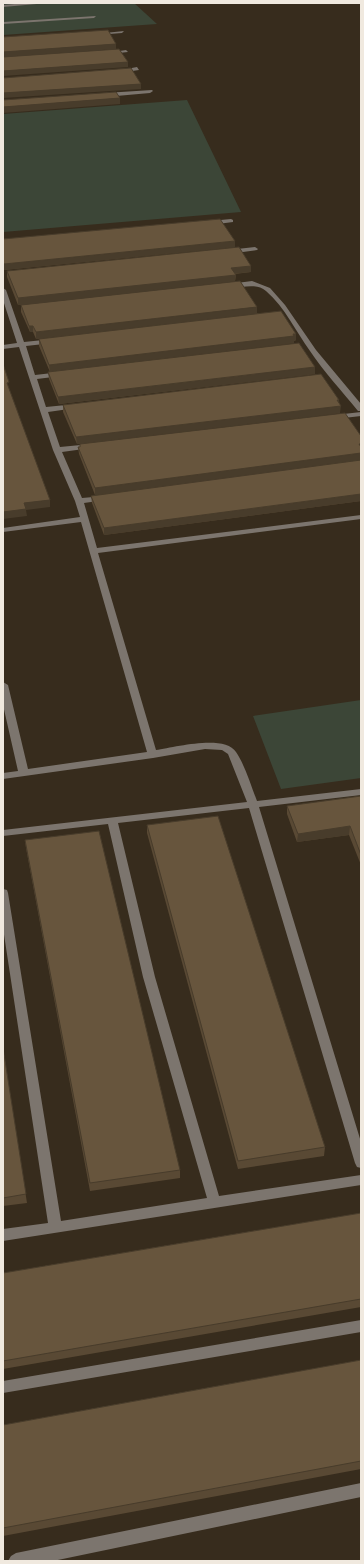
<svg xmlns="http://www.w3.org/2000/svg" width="364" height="1564" font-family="Mulish,sans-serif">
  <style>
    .green { fill: #3c4637 }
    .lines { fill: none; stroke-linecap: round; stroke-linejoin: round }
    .minor { fill: #7c756e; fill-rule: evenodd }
    .wall { fill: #594934 }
    .shaded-wall { fill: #483c2b }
    .building { fill: #67553d; stroke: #483c2b }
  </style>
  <rect width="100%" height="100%" fill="#372c1d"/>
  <path class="green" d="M3,3H134L157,24L3,35Z
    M187,100L241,212L3,232V114Z
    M361,700V778L281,789L253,716Z"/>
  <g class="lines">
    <path class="minor" d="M26,3H48L3,7V5Z
      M96,16L94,18L3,24V22Z
      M124,31L122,33L97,35L95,34Z
      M126,50L128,52L109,54L107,53Z
      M137,67L139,70L119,73L116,71Z
      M152,90L153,91L150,93L105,97L102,95L105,93Z
      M231,219L233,220V222L210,225L207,223L210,221Z
      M255,247L258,249L257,250L228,254L225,252L228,250Z
      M252,281L270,288L285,305L316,350L361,404V411H358C342,391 324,372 310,351C296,332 285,307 266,291C253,280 234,292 226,286L229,284Z
      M3,288L6,290L24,342L53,339L56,341L53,343L26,346L35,375L61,372L65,374L61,376L37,379L46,407L76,404L80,406L76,408L48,412L60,447L91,444L95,446L91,448L62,452L82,498L105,496L109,498L105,500L84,503L97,548L361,515V519L98,553L156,750C175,747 225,734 236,752C245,765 251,786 257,801L361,789V795L259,807L361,1142V1168L357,1167L355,1163L249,808L118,823L155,977L219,1196L361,1175V1185L3,1241V1229L48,1223L3,928V889L7,890L8,893L61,1221L207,1198L143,977L108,824L3,836V830L247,802L228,754L222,750L205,749L153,758L3,779V773L18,771L3,705V682L8,685L28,769L147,752L81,522L3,532V528L80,517L75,501L53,450L19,347L3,349V345L17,343L3,300Z
      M361,412V416L335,419L331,417L335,415Z
      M361,1320V1332L3,1393V1381Z
      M361,1483V1497L53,1561H8L11,1556L16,1553Z"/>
  </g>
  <path class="wall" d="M3,239L235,241V247L4,270L3,267Z
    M251,266V272L235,274L236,275L235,281L18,305L7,277V271Z
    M21,305L257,313L296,334V340L294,341V343L50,372L39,346V339L202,320L36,339L33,332H30L21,312Z
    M315,367V374L59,404L49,379L48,372Z
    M339,400L340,413L77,444L63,412V405Z
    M361,436V501L104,535L92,503L91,496L361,461L95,495L79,454L78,447H80V444Z
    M361,796V865L349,835L297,842L287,814V806Z
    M147,825L325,1147L324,1156L238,1169L147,833Z
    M25,840L180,1170V1178L90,1191L26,848Z
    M3,1048L27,1203L3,1206Z
    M361,1213V1307L3,1369V1273Z
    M361,1360V1469L3,1536V1425Z"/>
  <path class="shaded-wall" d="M116,44V49L3,57V52Z
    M128,62V67L3,76V71Z
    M141,84V89L3,98V93Z
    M120,98V104L3,113V107Z
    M235,241V247L4,270V264Z
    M251,266V272L231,274V268Z
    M236,275L235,281L18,305V298Z
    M257,307V314L36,339V332Z
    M29,326H33V332H30Z
    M296,334V340L294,341V343L50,372L49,365Z
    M315,367V374L59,404L58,397Z
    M337,400H339V406H341L340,413L77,444L76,437Z
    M361,453V461L95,495V488Z
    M361,494V501L104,535V528Z
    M50,500V507L26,510L27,516L3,519V512L24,503Z
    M350,826L349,835L297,842L298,834Z"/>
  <path class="building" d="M108,30L116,44L3,52V37Z
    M119,49L128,62L3,71V57Z
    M131,68L141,84L3,93V78Z
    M116,92L120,98L3,107V100Z
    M220,219L235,241L4,264L3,262V239Z
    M239,247L251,266L231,268L236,275L18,298L7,271Z
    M240,281L257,307L36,332L33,326H29L21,305Z
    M281,311L296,334H293L294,336L49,365L39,339Z
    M299,343L315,367L58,397L48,372Z
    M3,364L9,382L7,383L50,500L24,503L26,509L3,512Z
    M321,374L339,400H337L341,406L76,437L63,405Z
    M345,413L361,436V444H359L361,447V453L95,488L78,447H80V444Z
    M361,460V494L104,528L91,496Z
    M361,796V855L350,826L298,834L287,806Z
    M218,816L325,1147L238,1161L147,825Z
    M99,831L180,1170L90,1183L25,840Z
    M3,1048L26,1194L3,1198Z
    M361,1213V1299L3,1361V1273Z
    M361,1360V1461L3,1528V1425Z"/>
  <rect width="364" height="1564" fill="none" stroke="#f0e9df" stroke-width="8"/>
</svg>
